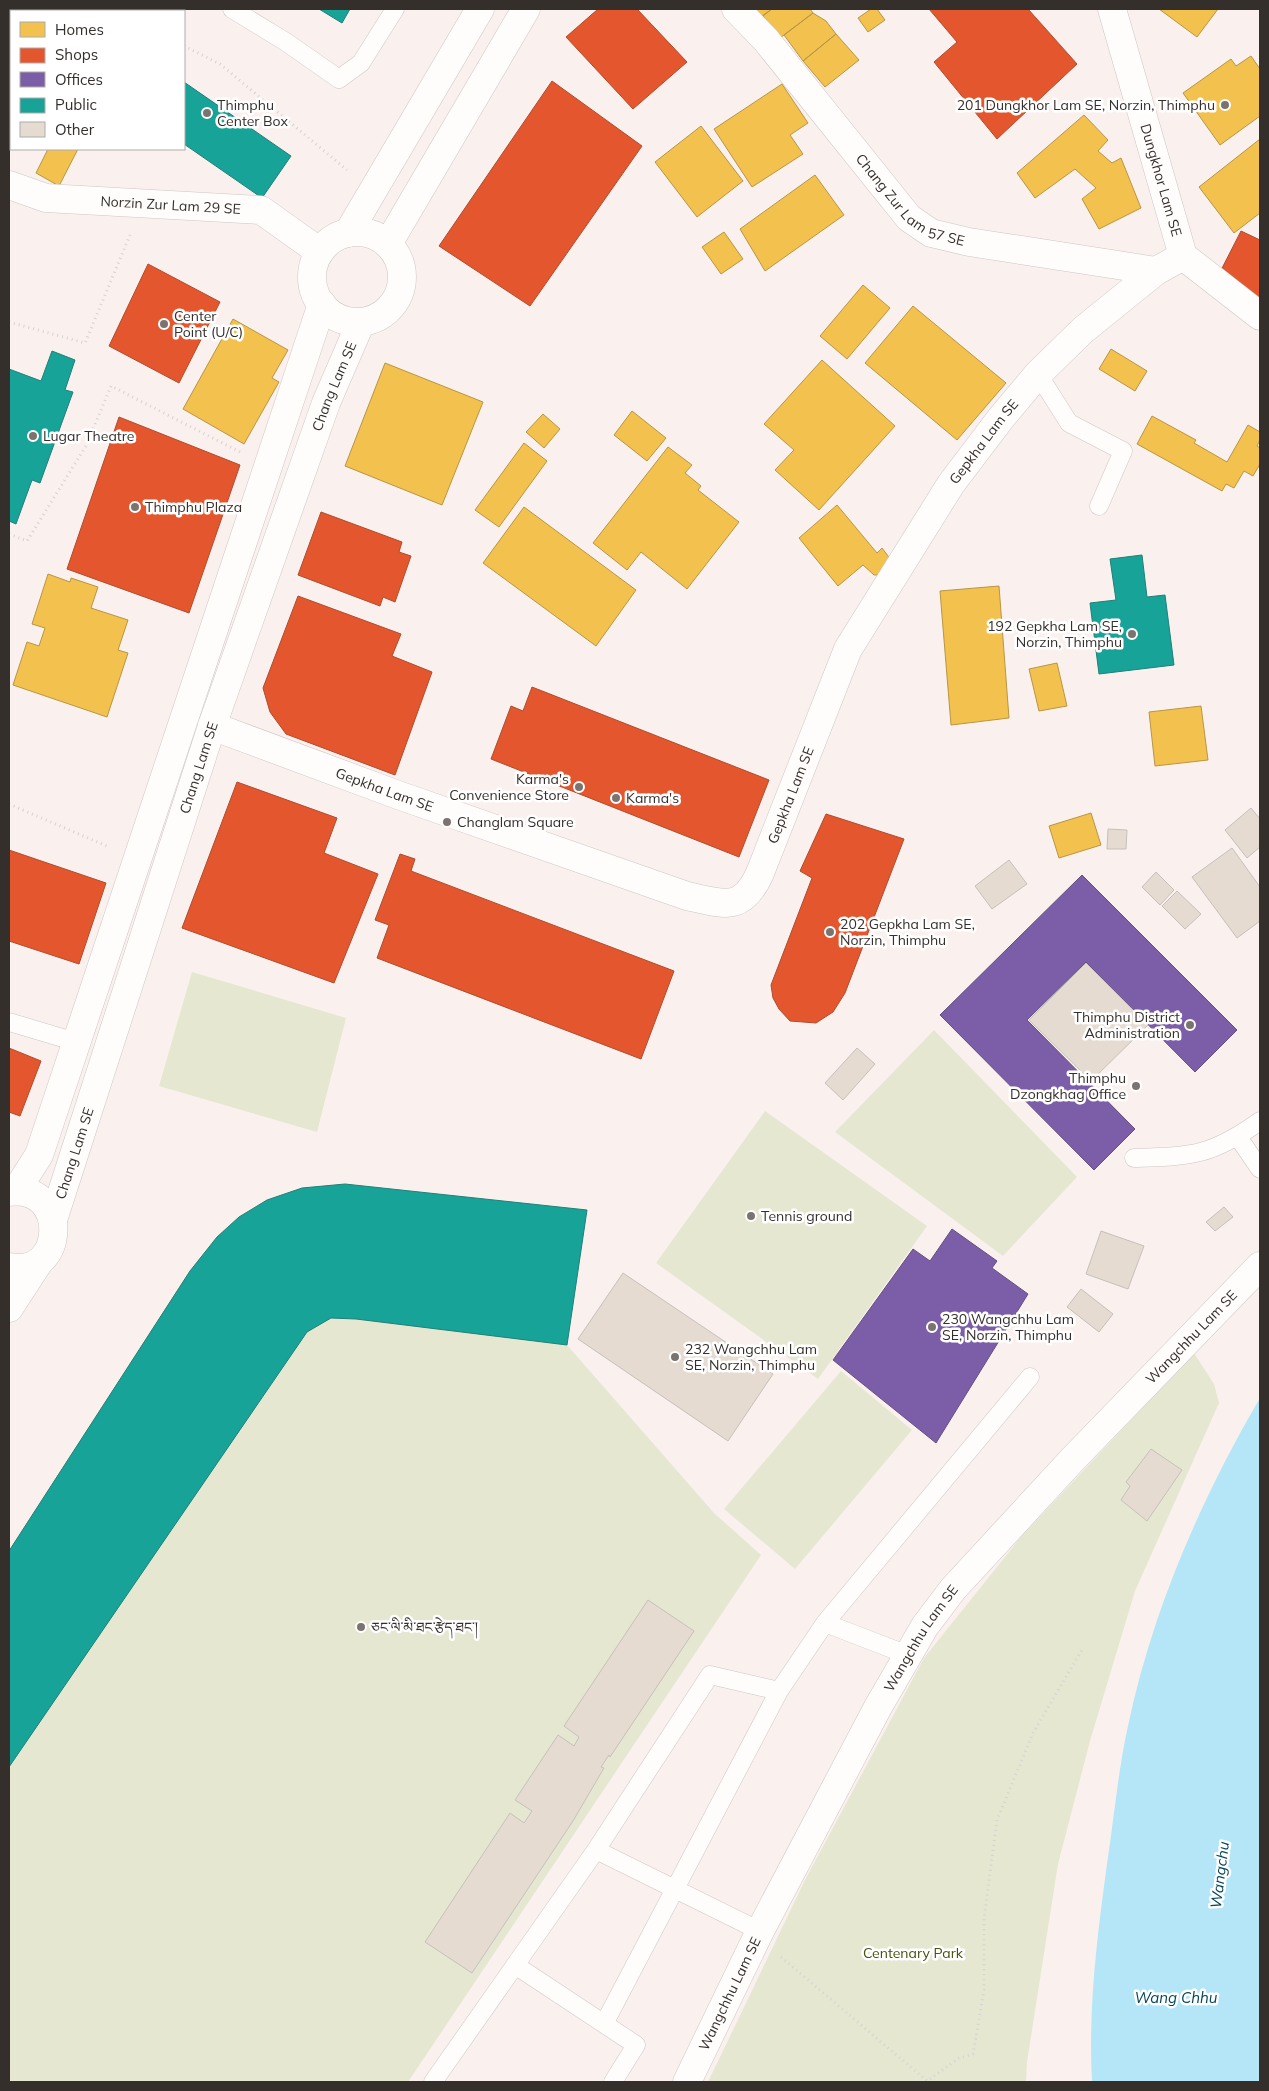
<svg xmlns="http://www.w3.org/2000/svg" width="1269" height="2091" font-family="Mulish,'Noto Serif Tibetan',sans-serif">
  <style>
    .green { fill: #e5e7d1 }
    .water { fill: #b5e6f8 }
    .homes { fill: #f2c14e; stroke: #b99544 }
    .shops { fill: #e4572e; stroke: #b04b2d }
    .offices { fill: #7b5ea7; stroke: #665082 }
    .public { fill: #17a398; stroke: #208078 }
    .building { fill: #e6dbd1; stroke: #c5c0bc }
    .lines { fill: none; stroke-linecap: round; stroke-linejoin: round }
    .service-casing { stroke: #cdc6c4; stroke-width: 19 }
    .minor-casing { stroke: #cdc6c4; stroke-width: 29 }
    .tertiary-casing { stroke: #cdc6c4; stroke-width: 29 }
    .secondary-casing { stroke: #cdc6c4; stroke-width: 29 }
    .path { stroke: #d6d2d1; stroke-width: 3; stroke-dasharray: 1 4; stroke-linecap: butt }
    .service { stroke: #fefdfc; stroke-width: 18 }
    .minor { stroke: #fefdfc; stroke-width: 28 }
    .tertiary { stroke: #fefdfc; stroke-width: 28 }
    .secondary { stroke: #fefdfc; stroke-width: 28 }
    .poi-dot { fill: #7a7370; stroke: #fff; stroke-width: 2 }
    .labels { text-anchor: middle; stroke-width: 5; stroke-linejoin: round; paint-order: stroke }
    .poi-label { font-size: 14px; fill: #352f2c; stroke: #fff; text-anchor: start }
    .street-label { font-size: 14px; fill: #352f2c; stroke: #fff }
    .park-label { font-size: 14px; fill: #455211; stroke: #fff }
    .water-label { font-size: 15px; font-style: italic; fill: #044659; stroke: #fff }
  </style>
  <rect width="100%" height="100%" fill="#faf1ee"/>
  <path class="green" d="M192,972L346,1018L317,1132L159,1086Z
    M934,1030L1077,1177L1003,1256L835,1132Z
    M765,1111L927,1226L818,1379L656,1263Z
    M587,1210L567,1345L714,1513L761,1555L408,2082H9V1551L190,1271L217,1237L239,1217Z
    M1194,1353L1214,1384L1219,1403L1135,1591L1090,1741L1058,1864L1027,2062L1026,2082H708L805,1880L924,1658L1021,1537Z
    M841,1371L912,1430L795,1569L724,1509Z"/>
  <path class="water" d="M1260,1398V2082H1092C1088,2009 1097,1937 1107,1864C1114,1818 1118,1771 1128,1726C1152,1611 1201,1499 1260,1398Z"/>
  <path class="homes" d="M9,9H49L56,11H11V50H9Z
    M752,9H772L759,18Z
    M772,9H810L813,13L780,38L763,16Z
    M871,9H877L885,20L868,32L858,18Z
    M1159,9H1218L1197,37Z
    M813,13L826,21L836,34L803,61L784,35Z
    M836,34L859,60L825,87L803,61Z
    M1251,56L1260,69V116L1220,145L1183,93L1231,59L1236,66Z
    M782,84L808,123L790,135L803,154L752,187L714,129Z
    M1084,115L1108,140L1098,151L1112,163L1121,158L1141,208L1099,229L1082,199L1096,188L1075,169L1035,198L1017,173Z
    M701,126L743,181L697,217L655,162Z
    M1260,139V213L1234,233L1199,187Z
    M48,149H78L59,186L36,173Z
    M815,175L844,215L765,271L740,229Z
    M724,232L743,259L721,274L702,247Z
    M863,285L890,308L847,359L820,336Z
    M913,306L1006,383L957,440L865,363Z
    M233,319L288,350L272,378L279,382L244,444L183,409Z
    M1111,349L1147,371L1135,391L1099,369Z
    M822,360L895,426L819,510L775,470L794,450L764,424Z
    M385,363L483,402L442,505L345,466Z
    M632,411L666,438L647,461L614,435Z
    M543,414L560,429L544,448L526,432Z
    M1152,416L1196,440L1194,443L1227,462L1248,425L1260,432V440L1257,446L1260,448V464L1253,476L1244,471L1234,488L1226,484L1222,491L1137,444Z
    M524,443L547,461L499,527L475,510Z
    M668,447L692,465L685,473L701,486L698,490L739,522L687,589L641,552L627,570L593,543Z
    M837,505L877,553L882,548L891,560L884,575H874L863,565L838,586L799,538Z
    M524,507L636,590L596,646L483,563Z
    M48,574L70,582L71,578L98,587L91,608L128,620L118,650L128,653L107,717L13,685L27,642L39,646L45,628L32,624Z
    M999,586L1009,718L951,725L940,591Z
    M1057,663L1067,706L1039,711L1029,669Z
    M1201,706L1208,760L1155,766L1149,712Z
    M1091,813L1101,845L1059,858L1049,826Z"/>
  <path class="shops" d="M598,9H637L687,62L633,109L566,37Z
    M929,9H1028L1077,64L997,139L934,62L957,42Z
    M552,81L642,146L530,306L439,246Z
    M1241,231L1260,240V302L1216,280Z
    M148,264L220,302L179,383L109,346Z
    M119,417L240,465L189,613L67,569Z
    M321,512L402,542L399,552L411,556L395,602L383,597L380,606L298,575Z
    M298,596L401,634L392,656L432,672L395,775L286,734L270,712L263,688Z
    M532,687L769,780L739,857L491,759L511,706L523,711Z
    M237,782L337,818L324,853L378,874L334,983L182,928Z
    M826,814L904,839L845,993L833,1012L816,1023L790,1021L779,1009L773,998L771,985L812,878L800,871Z
    M9,850L106,883L79,964L9,941Z
    M400,854L415,859L411,871L674,971L641,1059L377,958L389,925L375,920Z
    M9,1048L41,1061L20,1116L9,1112Z"/>
  <path class="offices" d="M1082,875L1237,1030L1195,1072L1086,962L1027,1020L1135,1129L1094,1170L940,1015Z
    M952,1229L997,1261L992,1268L1028,1294L936,1443L833,1360L913,1249L930,1261Z"/>
  <path class="public" d="M319,9H350L342,23Z
    M184,82L291,156L262,198L184,144Z
    M52,351L75,360L65,390L73,392L40,483L32,480L16,524L9,521V369L41,381Z
    M1142,555L1147,597L1165,595L1174,665L1099,674L1090,603L1116,600L1110,559Z
    M345,1184L587,1210L567,1345L356,1319L331,1318L307,1332L9,1767V1551L190,1271L217,1237L239,1217L267,1200L302,1188Z"/>
  <path class="building" d="M1251,808L1260,819V847L1247,858L1225,830Z
    M1108,829L1127,830L1126,849H1107Z
    M1232,848L1260,887V921L1237,938L1192,877Z
    M1009,860L1027,884L992,909L975,886Z
    M1156,872L1174,890L1160,905L1142,887Z
    M1177,891L1201,914L1185,929L1162,906Z
    M1086,963L1148,1025L1091,1081L1029,1020Z
    M857,1048L875,1064L843,1100L825,1083Z
    M1224,1207L1233,1217L1215,1231L1206,1222Z
    M1101,1231L1144,1246L1128,1289L1086,1274Z
    M623,1273L773,1374L728,1441L578,1339Z
    M1081,1289L1113,1314L1099,1332L1067,1307Z
    M1151,1449L1182,1470L1147,1521L1121,1500L1130,1486L1126,1482Z
    M648,1600L694,1631L610,1757L609,1755L601,1767L604,1768L573,1821L472,1973L425,1942L510,1813L524,1823L532,1811L515,1800L558,1735L574,1746L579,1737L564,1726Z"/>
  <g class="lines">
    <g class="service-casing">
      <path id="service" d="M232,9L286,42L339,79L361,63L395,9
        M1038,374L1069,423L1123,451L1099,506
        M9,1022L76,1042
        M1238,1137L1260,1169
        M1134,1158C1193,1156 1211,1156 1260,1121
        M825,1623L908,1655
        M596,1850L760,1931
        M515,1965L636,2045L613,2082
        M605,2022L779,1691L825,1623L1030,1377
        M433,2082L596,1850L710,1675L779,1691"/>
    </g>
    <g class="minor-casing">
      <g id="minor">
        <path id="s1" d="M736,9L766,40L909,218L931,233L969,242L1156,271"/>
        <path id="s2" d="M1112,9L1183,256L1260,316"/>
        <path id="s3" d="M9,185L46,198L261,210L320,252"/>
        <path id="s4" d="M212,726L398,795L687,896C724,904 742,913 760,873L848,649L951,484L1001,418L1038,374L1083,330L1156,271L1183,256"/>
      </g>
    </g>
    <g class="tertiary-casing">
      <g id="tertiary">
        <path id="s5" d="M687,2082L760,1931L878,1707L925,1626L953,1589L1073,1459L1260,1266"/>
      </g>
    </g>
    <g class="secondary-casing">
      <g id="secondary">
        <circle cx="357" cy="277" r="45"/>
        <path d="M348,233L480,9"/>
        <path d="M388,244L526,9"/>
        <path d="M16,1191L39,1155L322,304"/>
        <path d="M9,1192C69,1183 67,1279 9,1267"/>
        <path id="s6" d="M53,1220L212,726L326,403L361,322"/>
        <path d="M9,1308L39,1262"/>
      </g>
    </g>
    <path class="path" d="M112,9L116,11
      M184,46L220,64L347,170
      M9,322L85,343L130,235
      M9,534L27,541L86,446L111,386L240,452
      M9,804L109,847
      M781,1957L927,2081
      M926,2082L959,2058L973,2054L984,1990V1919L997,1820L1033,1733L1083,1648"/>
    <use href="#service" class="service"/>
    <use href="#minor" class="minor"/>
    <use href="#tertiary" class="tertiary"/>
    <use href="#secondary" class="secondary"/>
  </g>
  <g class="poi-dot">
    <circle cx="1225" cy="105" r="5"/>
    <circle cx="207" cy="113" r="5"/>
    <circle cx="164" cy="324" r="5"/>
    <circle cx="33" cy="436" r="5"/>
    <circle cx="135" cy="507" r="5"/>
    <circle cx="1132" cy="634" r="5"/>
    <circle cx="579" cy="787" r="5"/>
    <circle cx="616" cy="798" r="5"/>
    <circle cx="447" cy="822" r="5"/>
    <circle cx="830" cy="932" r="5"/>
    <circle cx="1190" cy="1025" r="5"/>
    <circle cx="1136" cy="1086" r="5"/>
    <circle cx="751" cy="1216" r="5"/>
    <circle cx="932" cy="1327" r="5"/>
    <circle cx="675" cy="1357" r="5"/>
    <circle cx="361" cy="1627" r="5"/>
  </g>
  <g class="labels">
    <g class="poi-label">
      <text x="217" y="110">Thimphu<tspan x="217" dy="16">Center Box</tspan></text>
      <text x="1215" y="110" text-anchor="end">201 Dungkhor Lam SE, Norzin, Thimphu</text>
      <text x="174" y="321">Center<tspan x="174" dy="16">Point (U/C)</tspan></text>
      <text x="43" y="441">Lugar Theatre</text>
      <text x="145" y="512">Thimphu Plaza</text>
      <text x="1122" y="631" text-anchor="end">192 Gepkha Lam SE,<tspan x="1122" dy="16">Norzin, Thimphu</tspan></text>
      <text x="569" y="784" text-anchor="end">Karma's<tspan x="569" dy="16">Convenience Store</tspan></text>
      <text x="626" y="803">Karma's</text>
      <text x="457" y="827">Changlam Square</text>
      <text x="840" y="929">202 Gepkha Lam SE,<tspan x="840" dy="16">Norzin, Thimphu</tspan></text>
      <text x="1180" y="1022" text-anchor="end">Thimphu District<tspan x="1180" dy="16">Administration</tspan></text>
      <text x="1126" y="1083" text-anchor="end">Thimphu<tspan x="1126" dy="16">Dzongkhag Office</tspan></text>
      <text x="761" y="1221">Tennis ground</text>
      <text x="942" y="1324">230 Wangchhu Lam<tspan x="942" dy="16">SE, Norzin, Thimphu</tspan></text>
      <text x="685" y="1354">232 Wangchhu Lam<tspan x="685" dy="16">SE, Norzin, Thimphu</tspan></text>
      <text x="371" y="1632">ཅང་ལི་མི་ཐང་རྩེད་ཐང་།</text>
    </g>
    <g class="street-label">
      <text dy="5" stroke="none"><textPath href="#s2" startOffset="178">Dungkhor Lam SE</textPath></text>
      <text dy="5" stroke="none"><textPath href="#s1" startOffset="262">Chang Zur Lam 57 SE</textPath></text>
      <text dy="5" stroke="none"><textPath href="#s3" startOffset="164">Norzin Zur Lam 29 SE</textPath></text>
      <text dy="5" stroke="none"><textPath href="#s6" startOffset="880">Chang Lam SE</textPath></text>
      <text dy="5" stroke="none"><textPath href="#s4" startOffset="1081">Gepkha Lam SE</textPath></text>
      <text dy="5" stroke="none"><textPath href="#s6" startOffset="475">Chang Lam SE</textPath></text>
      <text dy="5" stroke="none"><textPath href="#s4" startOffset="184">Gepkha Lam SE</textPath></text>
      <text dy="5" stroke="none"><textPath href="#s4" startOffset="676">Gepkha Lam SE</textPath></text>
      <text dy="5" stroke="none"><textPath href="#s6" startOffset="70">Chang Lam SE</textPath></text>
      <text dy="5" stroke="none"><textPath href="#s5" startOffset="908">Wangchhu Lam SE</textPath></text>
      <text dy="5" stroke="none"><textPath href="#s5" startOffset="502">Wangchhu Lam SE</textPath></text>
      <text dy="5" stroke="none"><textPath href="#s5" startOffset="98">Wangchhu Lam SE</textPath></text>
    </g>
    <g class="park-label">
      <text x="913" y="1958">Centenary Park</text>
    </g>
    <g class="water-label">
      <text transform="translate(1220 1875) rotate(-83)" y="5">Wangchu</text>
      <text x="1176" y="2003">Wang Chhu</text>
    </g>
  </g>
  <rect width="1269" height="2091" fill="none" stroke="#352f2c" stroke-width="20"/>
  <rect x="10" y="10" width="175" height="140" fill="#ffffff" stroke="#aeacab"/>
  <rect x="20" y="22" width="25" height="15" fill="#f2c14e" stroke="#aeacab"/>
  <text x="55" y="35" font-size="15" fill="#352f2c">Homes</text>
  <rect x="20" y="48" width="25" height="15" fill="#e4572e" stroke="#aeacab"/>
  <text x="55" y="60" font-size="15" fill="#352f2c">Shops</text>
  <rect x="20" y="72" width="25" height="15" fill="#7b5ea7" stroke="#aeacab"/>
  <text x="55" y="85" font-size="15" fill="#352f2c">Offices</text>
  <rect x="20" y="98" width="25" height="15" fill="#17a398" stroke="#aeacab"/>
  <text x="55" y="110" font-size="15" fill="#352f2c">Public</text>
  <rect x="20" y="122" width="25" height="15" fill="#e6dbd1" stroke="#aeacab"/>
  <text x="55" y="135" font-size="15" fill="#352f2c">Other</text>
</svg>
